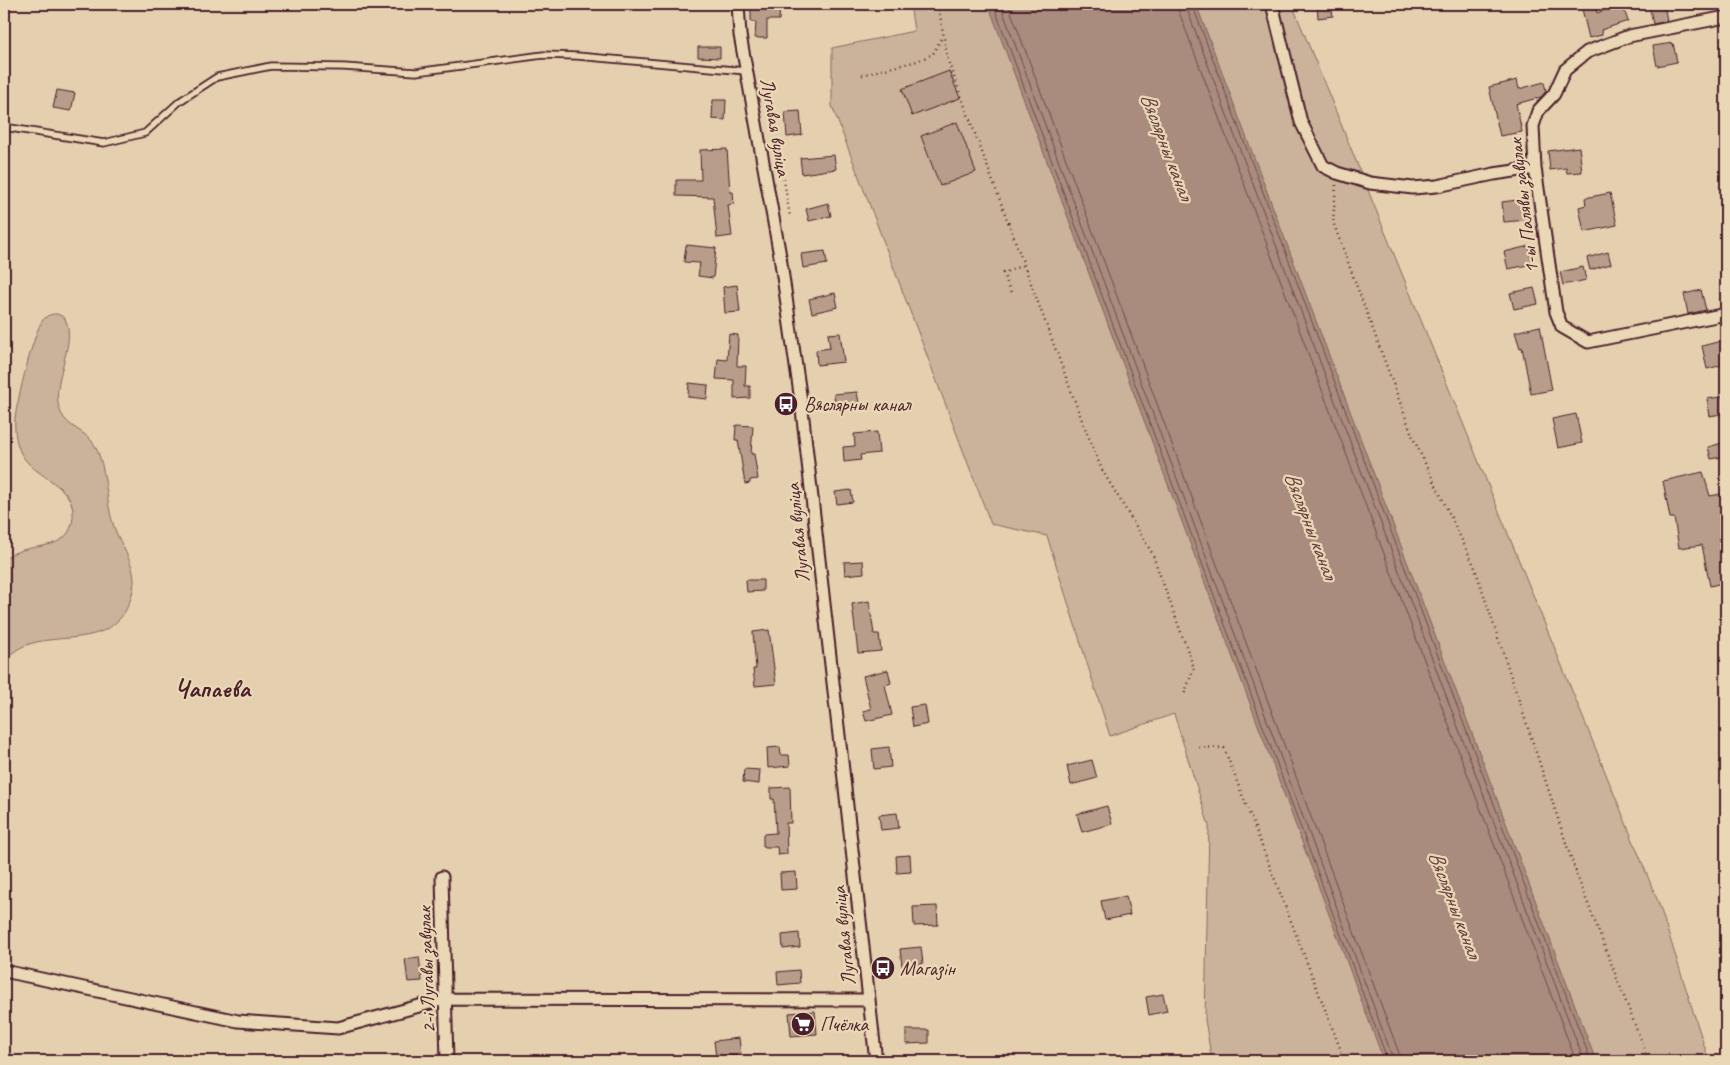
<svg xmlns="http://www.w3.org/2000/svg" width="1730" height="1065" font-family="Caveat,sans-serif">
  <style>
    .green { fill: #cab39a; stroke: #8a6962 }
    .water { fill: #a98c7d; stroke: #83605c }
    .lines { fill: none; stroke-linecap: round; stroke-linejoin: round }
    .shore { stroke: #704b4c; stroke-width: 1 }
    .building { fill: #b89e8a; stroke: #4a1f2b }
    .lane-casing { stroke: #4a1f2b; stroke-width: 9 }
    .street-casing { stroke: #4a1f2b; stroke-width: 15 }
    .path { stroke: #4a1f2b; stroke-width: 2.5; stroke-dasharray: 1 4; stroke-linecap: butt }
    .lane { stroke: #ead7b5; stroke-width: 5.5 }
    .street { stroke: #ead7b5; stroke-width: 11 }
    .labels { text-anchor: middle; stroke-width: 4.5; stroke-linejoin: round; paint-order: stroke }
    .street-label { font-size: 20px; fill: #4a1f2b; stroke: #ead7b5 }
    .poi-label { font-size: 20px; fill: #4a1f2b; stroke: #ead7b5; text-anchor: start }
    .water-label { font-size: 21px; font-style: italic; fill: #623a40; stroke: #ead7b5 }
    .district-label { font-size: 25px; font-weight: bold; fill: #4a1f2b; stroke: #ead7b5 }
  </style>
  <rect width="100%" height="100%" fill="#e4d0af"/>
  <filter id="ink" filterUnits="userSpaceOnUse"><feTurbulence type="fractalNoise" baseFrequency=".02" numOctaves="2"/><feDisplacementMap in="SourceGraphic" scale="10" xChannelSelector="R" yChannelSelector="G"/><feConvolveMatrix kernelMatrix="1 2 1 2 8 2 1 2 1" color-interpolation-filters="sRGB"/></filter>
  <g filter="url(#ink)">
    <path class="green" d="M910,4H1292L1659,904L1709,1061H1212L1205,1020L1209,826L1174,714L1110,736L1047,536L991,524L832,106V48L914,31Z
      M57,314L64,317C80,343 47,384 61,413C69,429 85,430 94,444C107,465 105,501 114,527C121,546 133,560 134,580C134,591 129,607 122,616C93,654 32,623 4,662V560C8,557 12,553 17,552C38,543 70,551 73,517C76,485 35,478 22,455C16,445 14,430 15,418C17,402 34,330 43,320C47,315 51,314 57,314Z"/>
    <path class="water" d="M988,4H1196L1596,1061H1384Z"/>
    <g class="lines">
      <path class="shore" d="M993,4L1388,1061
        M1000,4L1394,1061
        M1008,4L1402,1061
        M1178,4L1179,12L1576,1061
        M1185,4L1584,1061
        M1192,4L1591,1061"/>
    </g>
    <path class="building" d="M751,4H780L779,20H767V38H755L756,22H751Z
      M1317,4H1331L1333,16L1318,18Z
      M1622,4L1628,21L1601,30L1602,35L1589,38L1582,9L1595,6L1597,13Z
      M1649,4H1664L1667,21L1653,24Z
      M1673,43L1677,62L1657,66L1653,46Z
      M698,47H720V58L698,57Z
      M949,71L960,98L912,116L902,89Z
      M1517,80L1519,89L1544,82L1546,91L1541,97L1516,104L1522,132L1500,136L1489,87Z
      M57,90L75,93L71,111L53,108Z
      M713,100H726L725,120L712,119Z
      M800,111L802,135L787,137L785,112Z
      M957,122L976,172L940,186L921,136Z
      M1579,147L1582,172L1567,173L1566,168L1550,170L1548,151Z
      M727,149L730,192H733L734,204L728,205L732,236L717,238L713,197L676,196V180H701L700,150Z
      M834,155L836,169L802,174L800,158Z
      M1610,193L1617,225L1584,232L1579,207L1586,205L1585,198Z
      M1525,199L1527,220L1504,222L1502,202Z
      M828,203L831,216L809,221L806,209Z
      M686,245L716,248L713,278L698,276L700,263L684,262Z
      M1529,246L1533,264L1508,269L1504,252Z
      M825,251L827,264L803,268L801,254Z
      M1608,252L1611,264L1590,270L1587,258Z
      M1583,267L1586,280L1563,285L1560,272Z
      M737,285L740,312L725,313L723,287Z
      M1534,288L1538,304L1514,309L1510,293Z
      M1701,290L1706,310L1688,314L1684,294Z
      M835,293L838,307L812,313L809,299Z
      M1540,326L1552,390L1531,394L1522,347L1520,348L1515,332Z
      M840,333L844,362L817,365L816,350L830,348L828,334Z
      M729,334L738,335L737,366H746L745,386H750V398L734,399V380L716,379L718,359L727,360Z
      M1721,341L1726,364L1707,369L1702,346Z
      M689,383L708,385L707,399L688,397Z
      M857,392L859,403L835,405L834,394Z
      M1726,396V413L1710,416L1707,399Z
      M1576,414L1582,443L1558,448L1552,419Z
      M736,425L753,426L751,454H754L758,479L750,480V483L745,484L738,440H735Z
      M877,432L879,453L860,455L861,460L844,462L843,447L855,446L854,434Z
      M1726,442V456L1711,459L1708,447Z
      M1703,472L1710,496L1726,493V582L1710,586L1702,545L1679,548L1674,518H1670L1663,481Z
      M851,490L853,502L837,504L835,492Z
      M863,561L864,573L845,575L844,562Z
      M746,580H763V591L747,592Z
      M869,601L874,634H879L881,651L858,653L852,604Z
      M769,630L776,684L755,686L753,669H756L753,632Z
      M888,670L891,683L885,685L892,715L866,721L863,711L871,709L863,676Z
      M925,705L928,724L913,727L910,707Z
      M780,747L781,755H789L790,766L768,768L767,748Z
      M889,747L891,767L874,769L872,749Z
      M1092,760L1097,778L1071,785L1067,766Z
      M744,769L760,770L759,784L743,782Z
      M790,787L791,823H786L787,854L778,855L777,847H763V834L776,833L774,799H771V788Z
      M1107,806L1112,824L1082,832L1077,814Z
      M897,813L899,828L881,830L879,815Z
      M910,855L911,872L897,873L896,856Z
      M796,872L797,889L781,890L780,873Z
      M1126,896L1130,915L1105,920L1101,901Z
      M937,906L938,925L914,926L913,907Z
      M799,933L800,947L783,949L782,935Z
      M921,947L923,964H918V970L907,971V966H902L900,949Z
      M419,957L422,981L408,982L405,959Z
      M799,970L800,983L778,985L777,972Z
      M1163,994L1167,1011L1149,1015L1146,997Z
      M815,1011L817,1034L791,1036L789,1013Z
      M906,1030H929V1043L906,1044Z
      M739,1038L741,1055L716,1057L714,1041Z"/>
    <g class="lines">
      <g class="lane-casing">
        <path id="lane" d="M4,127L104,143L145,133L180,101L217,77L271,66L344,67L416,72L543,55L577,56L746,71"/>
      </g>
      <g class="street-casing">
        <path id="street" d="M738,4L740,35L780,256L801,401L876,1061
          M1272,4L1301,122L1323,166L1337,173L1370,183L1413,188L1437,186L1494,174L1535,168
          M1726,17L1629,36L1587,52L1565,70L1554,94L1538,111L1533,126L1535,168L1556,312L1562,327L1588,342L1726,314
          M442,877L447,1061
          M4,971L238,1021L338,1028L445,999L869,1000"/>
      </g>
      <path class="path" d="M938,4L948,61L1083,423L1102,470L1152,553L1194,668L1184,695
        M862,75L917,61L933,54L942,37
        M783,174L790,217
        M1336,185L1333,222L1414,440L1474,565L1576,873L1649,1061
        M1011,292L1003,273L1024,265
        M1199,747L1224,748L1345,1061"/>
      <use href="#lane" class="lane"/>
      <use href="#street" class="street"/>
    </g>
  </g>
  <defs>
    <g id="bus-disc" transform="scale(1.25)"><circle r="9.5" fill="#4a1f2b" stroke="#ead7b5"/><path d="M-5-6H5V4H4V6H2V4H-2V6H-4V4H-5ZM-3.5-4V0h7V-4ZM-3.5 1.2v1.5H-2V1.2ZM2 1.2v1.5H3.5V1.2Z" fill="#fff"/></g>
    <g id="supermarket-disc" transform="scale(1.25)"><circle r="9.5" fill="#4a1f2b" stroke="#ead7b5"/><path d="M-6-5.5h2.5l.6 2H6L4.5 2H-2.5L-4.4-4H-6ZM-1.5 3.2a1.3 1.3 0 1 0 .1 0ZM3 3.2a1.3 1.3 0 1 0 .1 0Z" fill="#fff"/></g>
  </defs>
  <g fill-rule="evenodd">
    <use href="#bus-disc" x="786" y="404"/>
    <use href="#bus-disc" x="883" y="968"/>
    <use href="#supermarket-disc" x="803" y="1024"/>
  </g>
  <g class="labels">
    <g class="street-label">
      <text transform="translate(776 127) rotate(80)" y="7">Лугавая вуліца</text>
      <text transform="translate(1523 206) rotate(-97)" y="7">1-ы Палявы завулак</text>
      <text transform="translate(797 533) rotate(-96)" y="7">Лугавая вуліца</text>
      <text transform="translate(843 936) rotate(-96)" y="7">Лугавая вуліца</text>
      <text transform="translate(426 970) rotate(-92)" y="7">2-і Лугавы завулак</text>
    </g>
    <g class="poi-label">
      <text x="804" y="411">Вяслярны канал</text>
      <text x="900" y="975">Магазін</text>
      <text x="820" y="1031">Пчёлка</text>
    </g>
    <g class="water-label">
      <text transform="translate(1167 146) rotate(69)" y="7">Вяслярны канал</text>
      <text transform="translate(1311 525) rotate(69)" y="7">Вяслярны канал</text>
      <text transform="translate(1455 904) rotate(69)" y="7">Вяслярны канал</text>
    </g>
    <g class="district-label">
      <text x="212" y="697">Чапаева</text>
    </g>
  </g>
  <rect width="1730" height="1065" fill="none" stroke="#ead7b5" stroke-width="20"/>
  <rect x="10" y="10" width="1710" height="1045" fill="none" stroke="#4a1f2b" stroke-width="2" filter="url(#ink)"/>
</svg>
